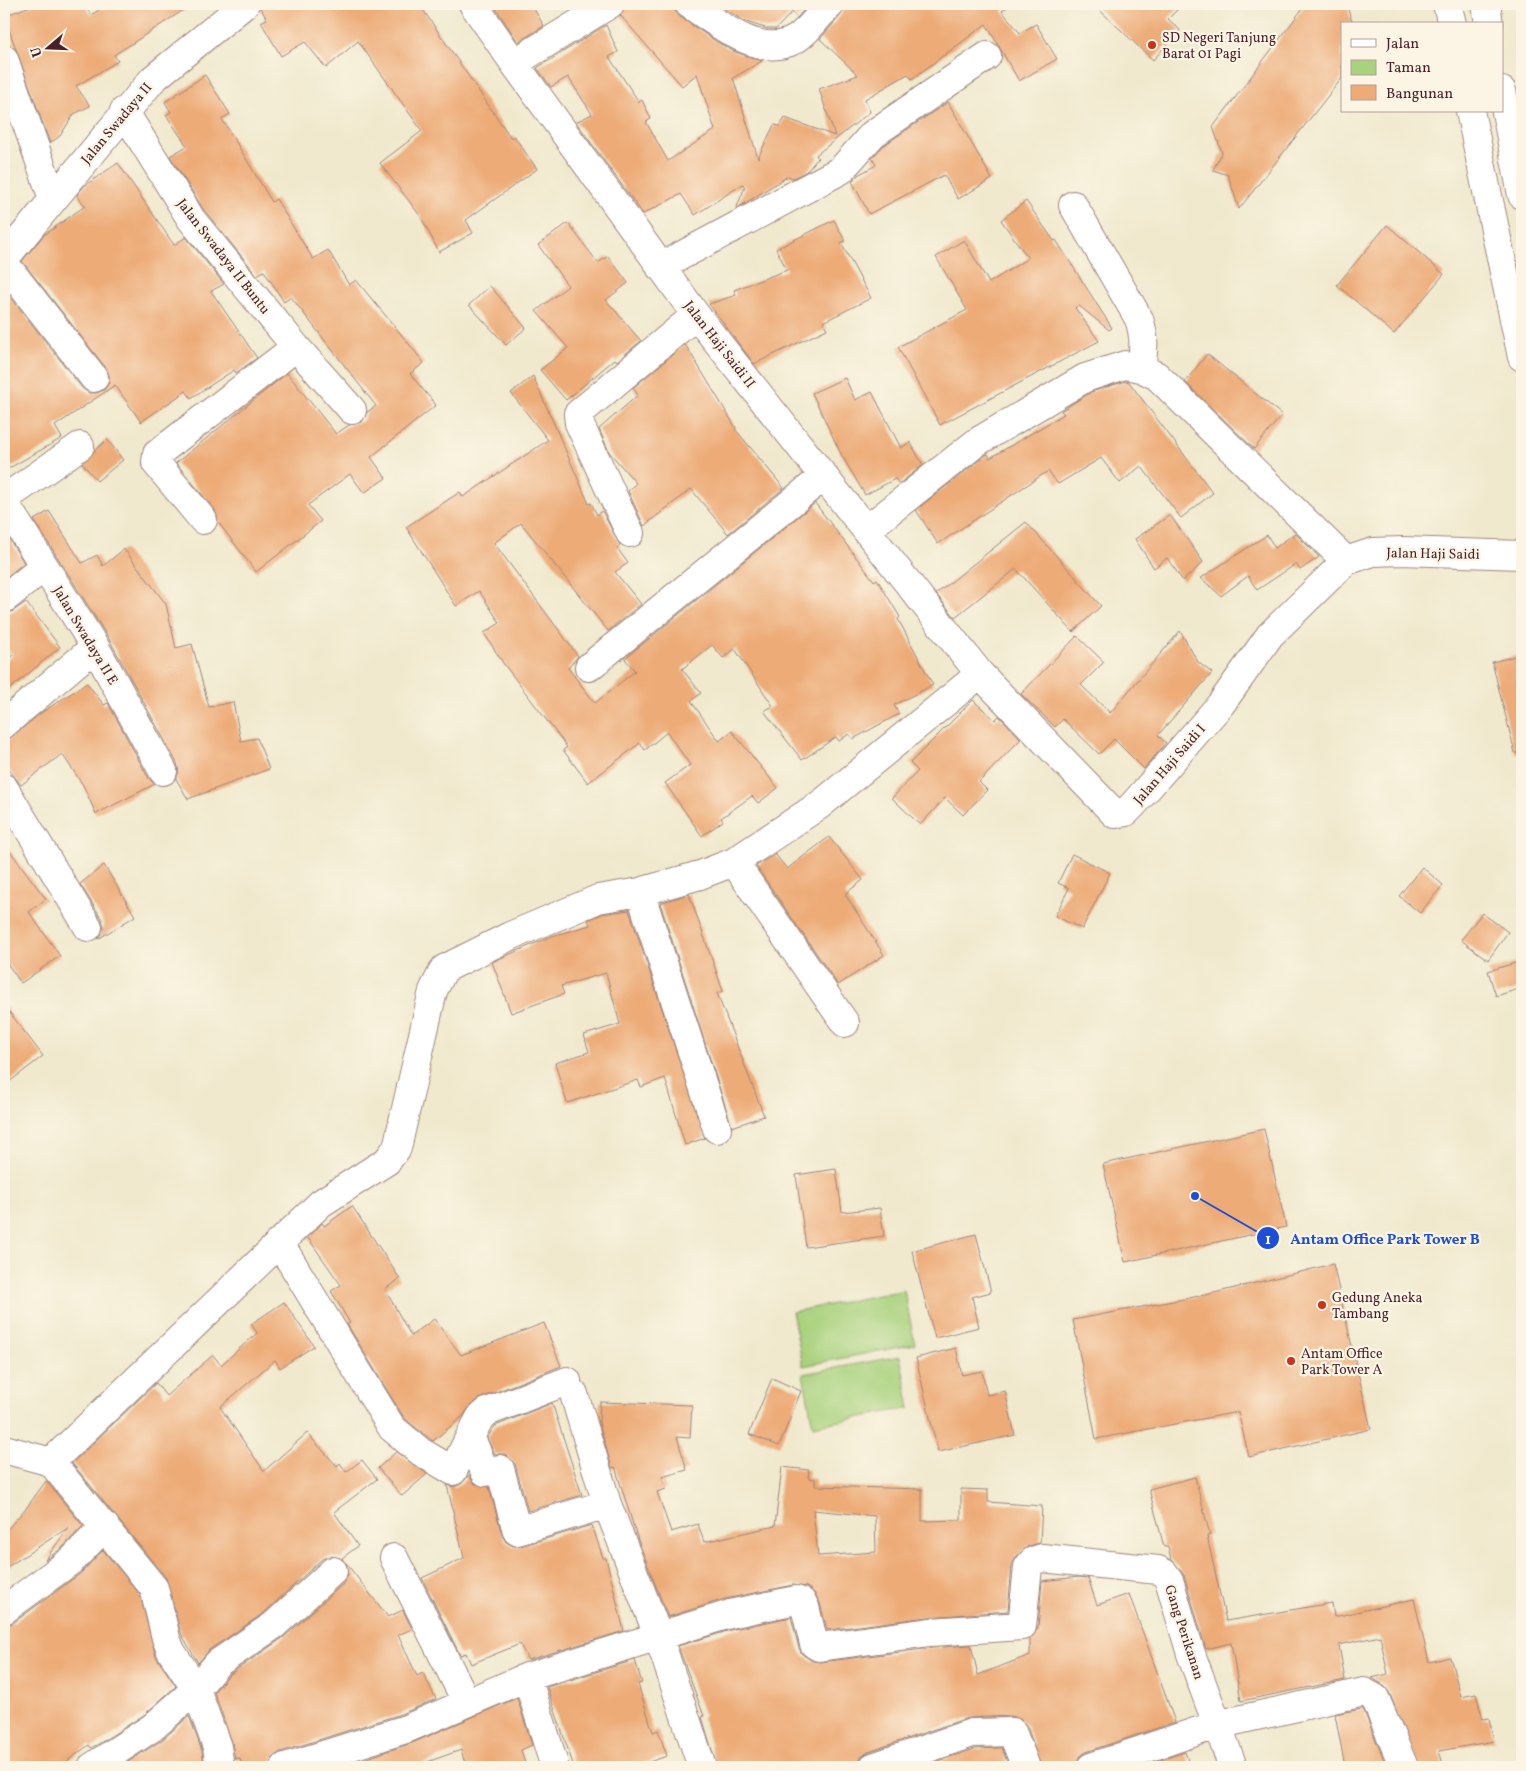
<svg xmlns="http://www.w3.org/2000/svg" width="1526" height="1771" font-family="Vollkorn,serif">
  <style>
    .green { fill: #a8d27d; stroke: #797854 }
    .building { fill: #edab77; fill-rule: evenodd }
    .lines { fill: none; stroke-linecap: round; stroke-linejoin: round }
    .minor-casing { stroke: #9d847c; stroke-width: 30 }
    .highway-casing { stroke: #9d847c; stroke-width: 30 }
    .minor { stroke: #fff; stroke-width: 28 }
    .highway { stroke: #fff; stroke-width: 28 }
    .poi-dot { fill: #c8321e; stroke: #fcf5e5; stroke-width: 2 }
    .labels { text-anchor: middle; stroke-width: 4.5; stroke-linejoin: round; paint-order: stroke }
    .poi-label { font-size: 14px; fill: #4a1f2b; stroke: #fcf5e5; text-anchor: start }
    .street-label { font-size: 14px; fill: #4a1f2b; stroke: #fcf5e5 }
    .leader { fill: none; stroke: #1d4ed8; stroke-width: 2 }
    .callout-dot { fill: #1d4ed8; stroke: #fcf5e5; stroke-width: 2 }
    .mark-label { font-size: 15px; text-anchor: middle; font-weight: bold; fill: #fff }
    .callout-label { font-size: 15px; text-anchor: middle; font-weight: bold; fill: #1d4ed8; stroke: #fcf5e5; stroke-width: 4.5; stroke-linejoin: round; paint-order: stroke }
  </style>
  <rect width="100%" height="100%" fill="#fcf5e5"/>
  <filter id="ink" filterUnits="userSpaceOnUse"><feTurbulence type="fractalNoise" baseFrequency=".02" numOctaves="2"/><feDisplacementMap in="SourceGraphic" scale="10" xChannelSelector="R" yChannelSelector="G"/><feConvolveMatrix kernelMatrix="1 2 1 2 8 2 1 2 1" color-interpolation-filters="sRGB"/></filter>
  <filter id="wash" filterUnits="userSpaceOnUse"><feTurbulence type="fractalNoise" baseFrequency=".0096" numOctaves="4" result="noise"/><feDisplacementMap in="SourceGraphic" scale="20" xChannelSelector="R" yChannelSelector="G"/><feGaussianBlur stdDeviation="1.12" result="paint"/><feColorMatrix in="noise" values="0 0 0 0 0 0 0 0 0 0 0 0 0 0 0 0 0 1.4 0 .05"/><feComposite in="paint" operator="in"/></filter>
  <g filter="url(#wash)">
    <rect width="100%" height="100%" fill="#f0e9ce"/>
    <path class="green" d="M904,1290L915,1344L803,1366L792,1312Z
      M900,1356L910,1408L813,1426L803,1374Z"/>
    <g id="blocks">
      <path class="building" d="M36,4H84L91,15L108,4H193L114,55L118,61L76,86L90,106L74,114L60,136L50,143L4,16Z
        M260,4H419L511,138L514,136L537,169L466,220L473,233L439,252L421,217L380,163L422,131L358,41L326,68L305,42L281,56L261,22L267,19L260,8Z
        M493,4H531L544,26L518,42Z
        M626,4H674L675,11L680,17L717,42L733,51L762,61L733,78L758,158L774,125L780,126L785,118L835,136L819,89L858,75L820,39L841,15L845,4H1011L1002,11L1020,33L1036,24L1057,59L1019,81L986,24L912,79L908,74L865,99L870,112L816,155L818,158L807,171L793,178L788,176L736,209L745,187L743,184L695,215L681,194L643,214L576,122L592,114L568,77L551,87L537,68L606,25L618,52L609,57L639,102L642,100L651,119L646,122L668,161L715,130L697,74L682,86L620,15Z
        M716,4H809L797,18L792,12L776,29H768L746,22Z
        M1093,4H1183L1168,19L1180,30L1153,60Z
        M1306,4H1346L1353,24H1342V78L1239,209L1228,175L1213,170L1222,153L1213,127Z
        M205,75L230,114L222,119L272,202L276,199L313,259L328,250L349,285L356,280L405,339L424,363L410,374L436,405L371,457L386,478L364,493L350,474L308,505L321,521L256,572L218,522L215,510L176,463L287,373L336,434L349,425L362,422L367,412L376,406L291,297L284,302L264,271L257,275L204,210L170,156L187,146L166,115L171,112L165,102Z
        M948,102L992,179L958,199L944,175L869,214L852,181L858,175L876,165L872,158L883,146Z
        M118,163L174,245L186,237L224,284L211,291L257,358L236,373L234,370L191,398L186,391L141,422L115,385L55,426L62,438L4,471V292L6,291L82,388L89,393H97L104,390L109,383V375L106,368L22,261L44,235L85,206L77,195L84,186Z
        M1026,201L1054,241L1056,240L1112,328L1109,330L1078,305L1075,308L1099,341L940,425L898,347L967,310L936,257L964,240L989,283L1028,258L1001,220Z
        M834,220L845,241L841,243L871,298L823,322L827,329L754,364L709,304L736,295L734,290L787,270L776,249Z
        M568,223L598,263L608,256L628,283L606,300L641,341L617,361L615,359L566,400L540,370L568,348L536,311L568,286L538,245Z
        M1387,225L1444,274L1394,334L1337,285Z
        M490,286L526,328L506,345L469,305Z
        M685,344L736,428L735,429L784,488L728,534L691,489L644,526L628,491L636,483L609,452L599,429L638,395L633,388Z
        M1207,354L1282,415L1254,449L1185,382Z
        M533,376L589,504L591,503L597,515L602,511L620,545L617,548L628,563L615,572L641,604L608,631L521,523L494,543L578,656L568,668L595,703L635,671L625,659L628,656L815,503L874,581L877,579L900,617L898,619L933,685L894,705L899,714L853,739L849,734L839,741L836,737L802,760L764,711L773,706L735,649L723,658L712,645L682,669L701,693L691,701L719,741L732,731L778,788L758,803L752,796L721,818L723,821L702,836L665,783L690,765L667,732L645,750L640,743L588,783L563,750L567,747L503,663L484,633L500,623L479,591L456,606L406,527L460,492L463,497L548,440L511,393Z
        M845,378L855,400L872,392L901,448L910,442L923,465L899,484L895,479L865,495L841,454L812,393Z
        M1126,381L1129,382L1213,493L1181,518L1141,466L1120,483L1101,458L1058,484L1048,471L938,544L916,510L986,455L988,454L990,458L1064,414L1061,411L1091,392Z
        M107,439L123,460L97,481L82,463Z
        M49,511L82,563L97,555L103,566L124,549L166,604L176,648L192,644L209,707L233,702L241,741L257,738L269,769L188,799L176,779L179,772L177,763L109,639L34,520Z
        M1170,515L1203,562L1183,581L1167,558L1154,568L1135,539Z
        M1026,522L1101,606L1073,632L1016,569L955,617L936,594Z
        M1295,533L1319,557L1300,570L1296,564L1257,590L1248,576L1221,596L1201,578L1267,535L1275,548Z
        M8,537L24,563L4,579V540Z
        M26,602L60,647L4,694V662L13,655L4,645V614L13,611Z
        M1180,631L1198,662L1212,673L1158,735L1166,743L1144,769L1114,739L1099,754L1063,719L1055,727L1021,694L1077,636L1104,662L1081,685L1110,713Z
        M1519,655L1522,669V753H1515L1492,662Z
        M87,683L104,705L108,703L149,779L155,784L96,814L83,785L62,754L21,785L4,763V743L41,713Z
        M973,700L995,720L999,716L1021,739L979,782L987,790L963,815L945,798L920,825L892,798L918,771L910,763Z
        M829,837L863,880L845,894L884,955L838,985L756,866L775,854L787,869Z
        M4,843L46,899L29,912L60,956L21,983L4,959Z
        M1072,854L1110,873L1082,929L1055,916L1069,888L1058,883Z
        M104,865L135,916L98,939L104,927L102,919L80,884Z
        M1422,867L1443,885L1420,913L1399,896Z
        M689,894L723,991L717,993L764,1116L732,1127L660,903Z
        M629,910L705,1138L685,1145L665,1078L641,1087L638,1080L567,1103L555,1063L589,1052L584,1035L620,1024L606,973L561,986L564,994L511,1013L492,962L552,936L590,925L588,920L602,914Z
        M1482,913L1508,932L1488,960L1461,940Z
        M1522,961V988L1496,996L1488,971Z
        M4,1005L43,1056L4,1086Z
        M1264,1129L1286,1227L1125,1262L1103,1164Z
        M836,1169L842,1212L880,1208L884,1236L806,1247L796,1175Z
        M352,1206L400,1279L385,1289L411,1336L434,1319L461,1355L544,1323L561,1366L481,1398L470,1406L463,1416L433,1441L430,1439L404,1418L347,1324L350,1323L331,1291L341,1285L308,1238L322,1223L324,1226Z
        M976,1234L991,1292L972,1297L979,1327L935,1338L912,1251Z
        M1333,1264L1371,1429L1249,1457L1238,1412L1096,1439L1073,1320L1210,1294Z
        M284,1302L314,1346L280,1368L275,1360L220,1407L264,1471L307,1433L337,1466L340,1463L346,1472L362,1460L377,1479L334,1512L358,1546L342,1558L343,1560L330,1556L322,1559L264,1613L209,1650L198,1663L181,1633L166,1578L72,1463L156,1383L166,1396L213,1355L221,1365L257,1333L251,1324Z
        M956,1348L962,1375L982,1371L987,1395L1005,1391L1015,1435L938,1452L916,1358Z
        M772,1378L801,1391L779,1446L749,1434Z
        M600,1402L692,1405L690,1438L677,1437L687,1470L662,1477L666,1489L657,1492L671,1532L698,1524L704,1542L775,1526L782,1467L809,1470L808,1478L815,1479V1486L922,1489V1521L961,1520V1489L988,1490V1502L1042,1506L1040,1543L1028,1546L1016,1557L1012,1565L1008,1611L928,1617L827,1630L820,1603L815,1594L807,1587L793,1585L725,1599L668,1617L638,1540L615,1467L612,1468L599,1423ZM813,1510L875,1516L876,1552L818,1556Z
        M552,1403L582,1495L528,1511L515,1464L505,1454H495L487,1438L495,1426Z
        M396,1452L427,1474L402,1496L378,1468Z
        M469,1475L475,1484L489,1487L502,1535L506,1542L513,1546H521L592,1525L603,1558H606L624,1631L528,1660L520,1644L471,1664L466,1653L460,1655L422,1578L464,1558L447,1485L454,1487L461,1484Z
        M1195,1477L1210,1535L1207,1536L1226,1621L1332,1603L1334,1617L1414,1599L1429,1662L1450,1657L1461,1697L1476,1694L1483,1719L1489,1718L1494,1741L1439,1751L1444,1767H1419L1389,1692L1382,1684L1372,1678L1388,1674L1380,1636L1339,1645L1345,1680L1241,1701L1231,1643L1206,1649L1184,1575L1171,1559L1168,1546L1164,1547L1149,1489Z
        M46,1481L83,1526L62,1548L45,1560L69,1527L4,1569V1533L27,1507Z
        M103,1550L140,1595L156,1657L176,1686L144,1715L97,1745L91,1748L89,1745L59,1767H4V1625L13,1623L81,1573Z
        M346,1563L388,1617L403,1610L412,1629L398,1635L417,1676L423,1673L436,1699L401,1714L280,1752L273,1757L270,1767H242L240,1758L235,1759L232,1742L214,1692L229,1675L284,1637L344,1583L348,1575Z
        M1079,1577L1088,1578L1097,1605L1129,1594L1175,1722L1086,1752L1079,1757L1076,1767H1041L1027,1726L1020,1719L1012,1716L967,1718L868,1752L861,1757L858,1767H717L702,1717L704,1716L678,1646L734,1629L791,1617L799,1648L802,1654L812,1661L821,1662L932,1648L971,1645L978,1675L1030,1655V1639L1038,1628L1042,1581Z
        M635,1660L642,1683L638,1684L653,1732L658,1730L667,1756L634,1767H574L547,1687Z
        M517,1698L532,1745L521,1750L526,1767H466L461,1750L413,1767H367L364,1759L412,1743Z
        M1362,1709H1363L1387,1767H1345L1335,1714Z
        M189,1716L202,1751L204,1763L190,1767H120L162,1740Z
        M1002,1748L1009,1767H920L975,1749Z
        M1185,1752L1190,1767H1139Z"/>
    </g>
  </g>
  <g filter="url(#ink)">
    <use href="#blocks" fill-opacity="0" stroke="#9d847c" stroke-width="1"/>
    <g class="lines">
      <g class="minor-casing">
        <path id="minor" d="M473,4L514,63L696,315L980,674L1115,814L1126,812L1133,805L1221,704L1270,635L1346,561L1373,552L1401,551L1522,555
          M689,4C717,23 759,59 794,40C807,33 819,15 830,4
          M4,59L53,199
          M514,63L610,4
          M124,111L191,219L296,347L352,410
          M1073,205L1139,319C1145,337 1144,349 1141,368
          M4,259L153,79L245,4
          M4,263L94,378
          M660,267L841,170L873,134L987,56
          M4,499L80,446
          M4,502L95,647L163,771
          M203,520L156,463L157,454L296,347
          M866,530L977,442L1085,378L1125,365L1141,368L1157,376L1346,561
          M630,533L579,423L578,414L696,315
          M4,599L44,567
          M589,667L824,476
          M4,724L95,647
          M4,788L88,927
          M734,862L845,1023
          M640,892L717,1129
          M279,1242L392,1428L421,1452L453,1471L467,1442
          M567,1381L487,1412L480,1418L467,1442L474,1445L485,1472L500,1469L517,1531L607,1504
          M574,1394L607,1504L658,1635L702,1767
          M4,1449L51,1462L321,1203L387,1161L397,1148L433,991L444,969L510,936L598,899L640,892L700,875L734,862L821,804L980,674
          M51,1462L154,1588L166,1638L171,1651L196,1689L217,1747L220,1767
          M394,1558L467,1703
          M4,1610L72,1560L105,1526
          M527,1677L553,1761
          M92,1767L153,1727L196,1689L218,1663L274,1625L333,1571
          M285,1767L406,1729L527,1677L730,1614L796,1600L802,1602L805,1607L814,1644L819,1647L930,1632L1022,1626L1028,1567L1033,1561L1042,1558L1158,1570L1164,1573L1169,1580L1191,1654L1233,1767
          M873,1767L972,1733L1012,1732L1026,1767
          M1091,1767L1216,1725L1364,1692L1375,1698L1404,1767"/>
      </g>
      <g class="highway-casing">
        <path id="highway" d="M1447,4L1452,24
          M1486,4L1489,24
          M1502,91L1522,195
          M1470,111L1522,357"/>
      </g>
      <use href="#minor" class="minor"/>
      <use href="#highway" class="highway"/>
    </g>
  </g>
  <g class="poi-dot">
    <circle cx="1152" cy="45" r="5"/>
    <circle cx="1322" cy="1305" r="5"/>
    <circle cx="1291" cy="1361" r="5"/>
  </g>
  <g class="labels">
    <g class="poi-label">
      <text x="1162" y="42">SD Negeri Tanjung<tspan x="1162" dy="16">Barat 01 Pagi</tspan></text>
      <text x="1332" y="1302">Gedung Aneka<tspan x="1332" dy="16">Tambang</tspan></text>
      <text x="1301" y="1358">Antam Office<tspan x="1301" dy="16">Park Tower A</tspan></text>
    </g>
    <g class="street-label">
      <text transform="translate(116 123) rotate(-50)" y="5">Jalan Swadaya II</text>
      <text transform="translate(224 256) rotate(52)" y="5">Jalan Swadaya II Buntu</text>
      <text transform="translate(720 344) rotate(52)" y="5">Jalan Haji Saidi II</text>
      <text transform="translate(1433 553) rotate(1)" y="5">Jalan Haji Saidi</text>
      <text transform="translate(86 635) rotate(59)" y="5">Jalan Swadaya II E</text>
      <text transform="translate(1169 764) rotate(-49)" y="5">Jalan Haji Saidi I</text>
      <text transform="translate(1185 1632) rotate(72)" y="5">Gang Perikanan</text>
    </g>
  </g>
  <path class="leader" d="M1195 1196L1268 1238"/>
  <g class="callout-dot">
    <circle cx="1195" cy="1196" r="5"/>
    <circle cx="1268" cy="1238" r="12"/>
  </g>
  <g class="mark-label">
    <text x="1268" y="1244">1</text>
  </g>
  <g class="callout-label">
    <text x="1385" y="1244">Antam Office Park Tower B</text>
  </g>
  <rect width="1526" height="1771" fill="none" stroke="#fcf5e5" stroke-width="20"/>
  <rect x="1341" y="22" width="162" height="90" fill="#fcf5e5" stroke="#b59f9b"/>
  <rect x="1351" y="39" width="25" height="8" fill="#ffffff" stroke="#b59f9b"/>
  <text x="1386" y="48" font-size="15" fill="#4a1f2b">Jalan</text>
  <rect x="1351" y="60" width="25" height="15" fill="#a8d27d" stroke="#b59f9b"/>
  <text x="1386" y="72" font-size="15" fill="#4a1f2b">Taman</text>
  <rect x="1351" y="85" width="25" height="15" fill="#edab77" stroke="#b59f9b"/>
  <text x="1386" y="98" font-size="15" fill="#4a1f2b">Bangunan</text>
  <g transform="translate(48 48) rotate(251)" stroke="#fcf5e5" stroke-width="4" paint-order="stroke">
  <path d="M0-4L9 19L0 12L-9 19Z" fill="#4a1f2b"/>
  <text y="-8" font-size="14" font-weight="bold" text-anchor="middle" fill="#4a1f2b">U</text>
  </g>
</svg>
